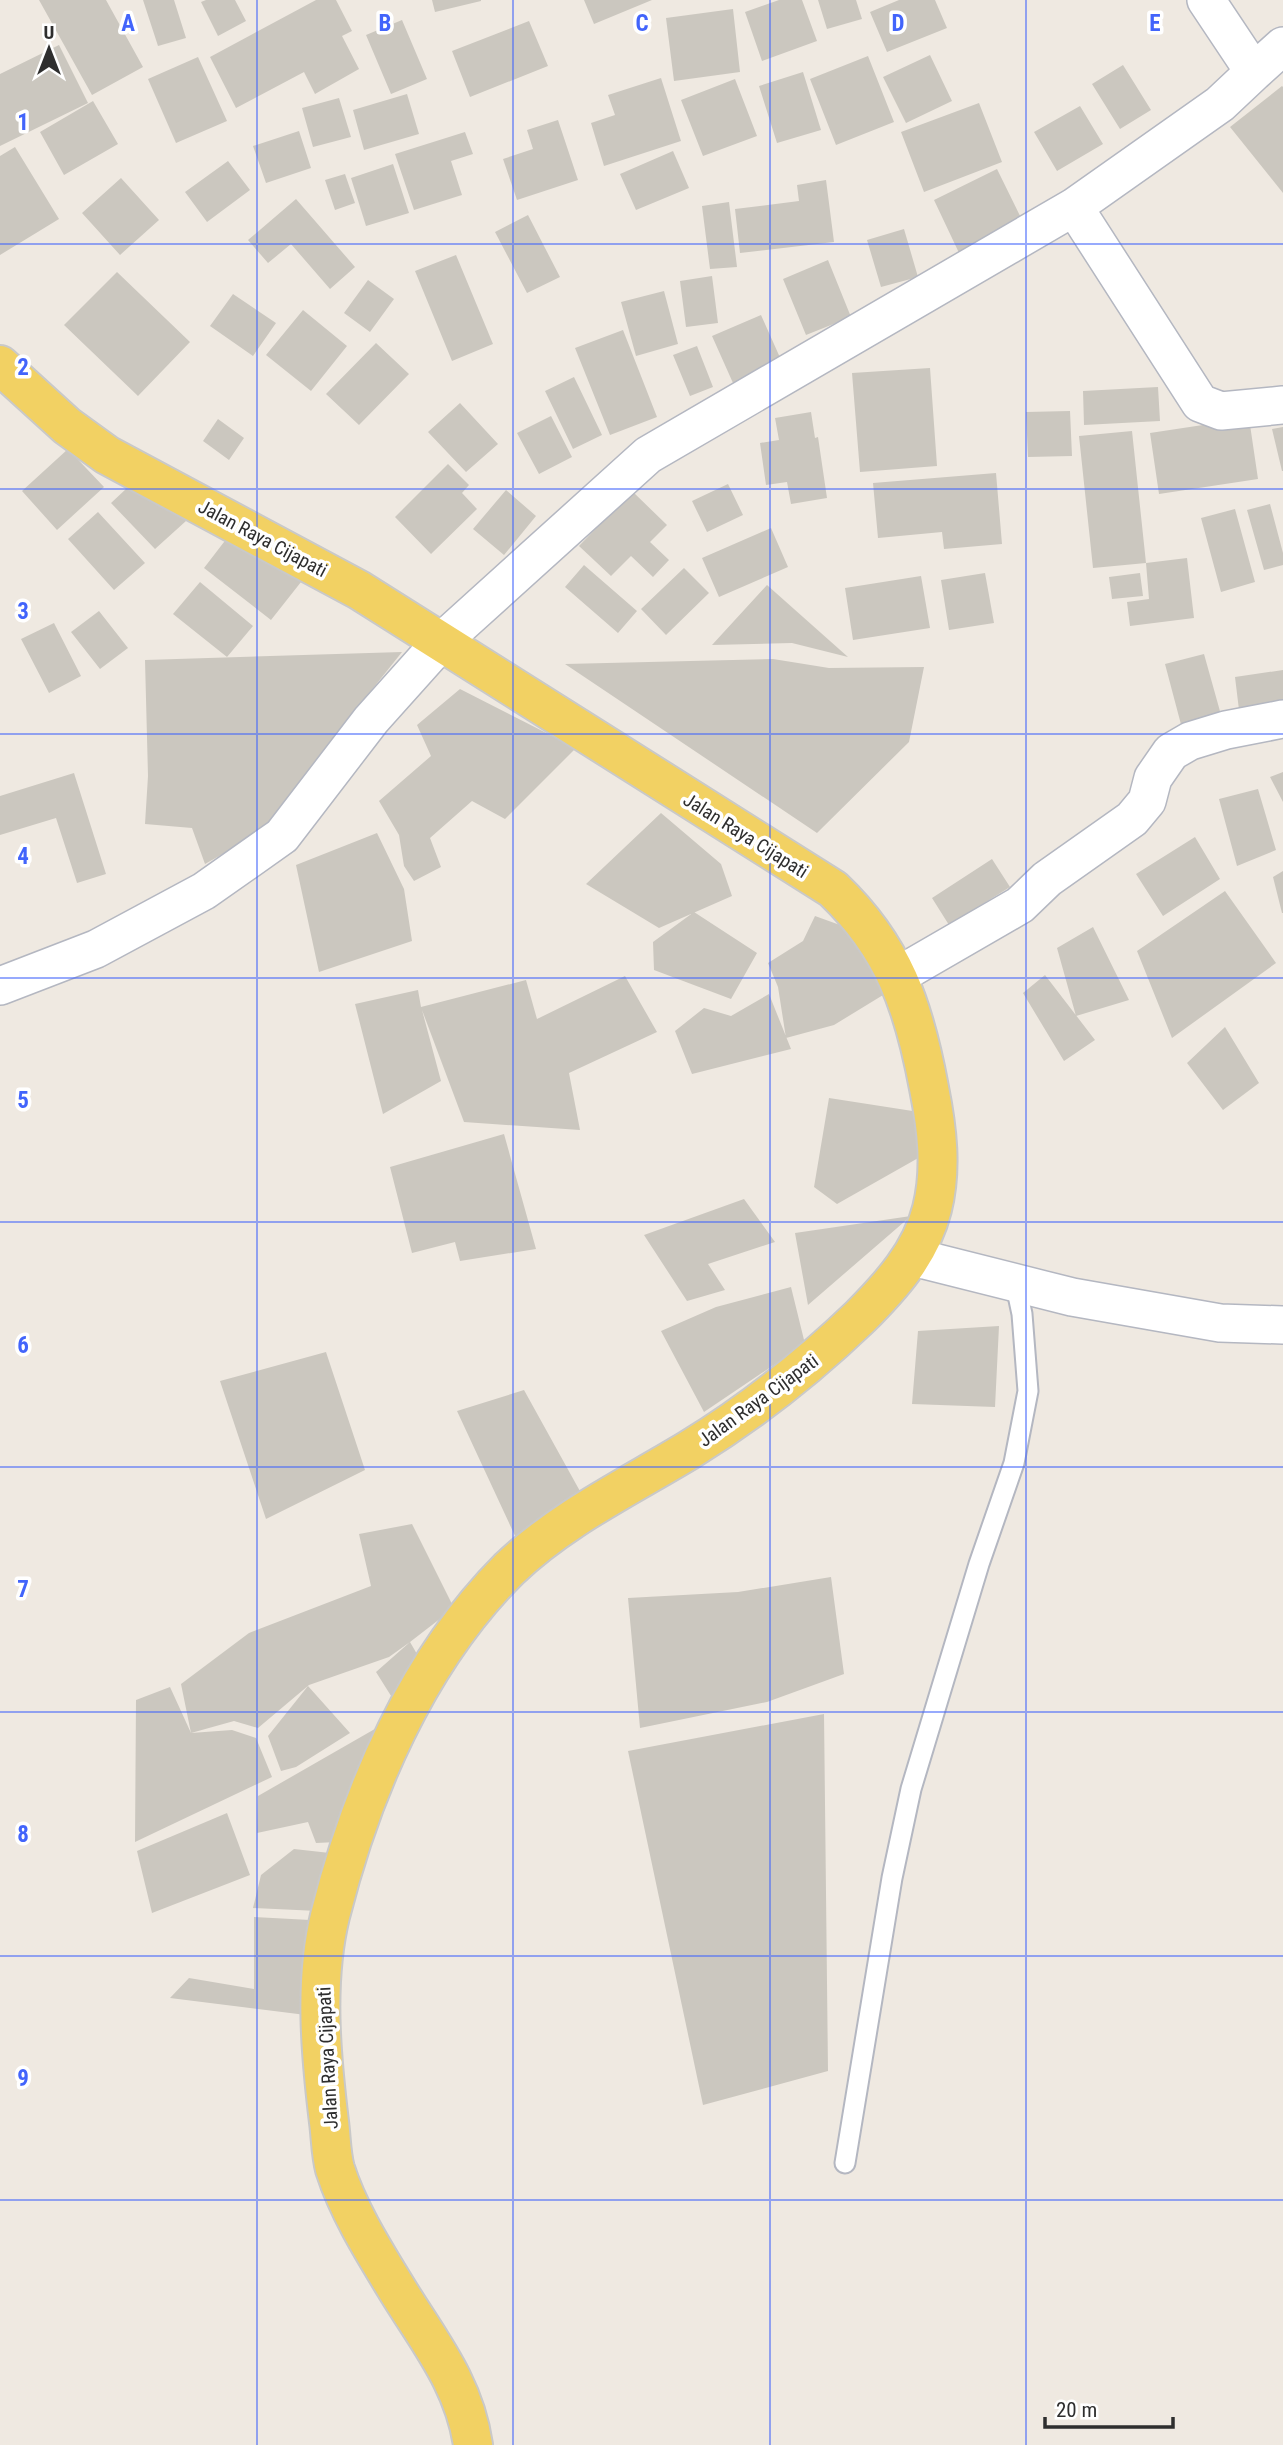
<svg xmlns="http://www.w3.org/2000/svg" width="1283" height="2445" font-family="'Roboto Condensed',sans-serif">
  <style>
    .building { fill: #cbc7bf }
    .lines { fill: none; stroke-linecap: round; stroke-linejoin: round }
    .lane-casing { stroke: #b4b7c1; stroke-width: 23 }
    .street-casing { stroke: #b4b7c1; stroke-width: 40 }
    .primary-casing { stroke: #c9c9c9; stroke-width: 42 }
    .lane { stroke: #fff; stroke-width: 19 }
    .street { stroke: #fff; stroke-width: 37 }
    .primary { stroke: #f2d163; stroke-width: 38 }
    .grid { fill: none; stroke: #4264fb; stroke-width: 2; stroke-opacity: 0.55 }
    .labels { text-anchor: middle; stroke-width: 7; stroke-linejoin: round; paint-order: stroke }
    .street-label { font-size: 19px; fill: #2e2e2e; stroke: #fff }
    .grid-label { font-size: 23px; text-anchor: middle; font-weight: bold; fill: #4264fb; stroke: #fff; stroke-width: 7; stroke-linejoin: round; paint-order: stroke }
  </style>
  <rect width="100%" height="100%" fill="#efe9e1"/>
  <path class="building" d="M39,0H106L143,67L92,95Z
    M143,0H174L186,38L158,46Z
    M206,0H235L246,21L218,36L201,2Z
    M316,0H336L352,31L342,36L359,69L315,94L304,72L236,108L210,57Z
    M432,0H481V1L435,12Z
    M584,0H652L594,24Z
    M779,0H802L817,41L762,61L745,12Z
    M818,0H856L862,19L827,29Z
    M899,0H935L947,28L887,52L870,12Z
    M733,9L740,72L674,81L666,18Z
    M402,20L427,79L391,94L366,35Z
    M529,21L548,66L470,97L452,51Z
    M59,45L88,103L0,146V74Z
    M930,55L952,101L906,123L883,77Z
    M868,56L894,122L836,145L810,79Z
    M198,57L227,121L176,143L148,79Z
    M1123,65L1151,110L1120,129L1092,84Z
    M803,72L821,130L777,143L759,86Z
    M661,78L681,141L604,166L591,123L615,115L608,95Z
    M735,79L757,136L703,156L681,100Z
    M1282,86L1283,87V193L1230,127Z
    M407,94L419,134L364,150L353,110Z
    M339,98L351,137L313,147L302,108Z
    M93,101L118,144L64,175L40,132Z
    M979,103L1002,162L924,192L901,132Z
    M1080,106L1103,144L1057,171L1034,132Z
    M558,120L578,180L517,200L503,159L533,149L527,130Z
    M299,131L311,168L266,183L253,146Z
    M465,132L473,154L451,161L462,195L414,210L395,154Z
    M15,147L59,219L0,255V156Z
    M673,151L689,188L636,210L620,174Z
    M228,161L250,190L207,222L185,192Z
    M393,164L409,213L366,226L351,178Z
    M997,169L1024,224L960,255L934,200Z
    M345,174L355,203L335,210L325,180Z
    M121,178L159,220L120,255L82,213Z
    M826,180L834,242L740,253L735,209L799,201L797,185Z
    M296,199L355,267L330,289L291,244L268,263L248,240Z
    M729,202L737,267L710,269L702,206Z
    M528,215L560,277L527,293L495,232Z
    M904,229L918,277L881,287L867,240Z
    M456,255L493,344L452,361L415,271Z
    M828,260L851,317L806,335L783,279Z
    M117,272L190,342L138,396L64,325Z
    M712,276L718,323L686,327L680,281Z
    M368,280L394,299L370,332L344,313Z
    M664,291L678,344L636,356L621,302Z
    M233,294L276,323L253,356L210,326Z
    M303,310L347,346L311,391L266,355Z
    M761,315L782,362L733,383L712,336Z
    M623,330L657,417L610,435L575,348Z
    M376,343L409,374L359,425L326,394Z
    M697,346L713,387L690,396L673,355Z
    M930,368L937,466L860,472L852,373Z
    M574,377L602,435L573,449L545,391Z
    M1158,387L1160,421L1084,425L1083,391Z
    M460,403L498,444L466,472L428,432Z
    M1070,411L1072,456L1028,457L1026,412Z
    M811,412L815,438L818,437L827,498L791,504L787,482L766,485L760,443L779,440L775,418Z
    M551,416L572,457L539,474L517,433Z
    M1249,418L1258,479L1159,494L1150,433Z
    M218,419L244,438L229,460L203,441Z
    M1283,427V471H1282L1272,429Z
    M1132,431L1146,563L1093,568L1079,436Z
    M68,449L104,487L57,530L22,491Z
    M448,464L469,485L462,493L477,509L431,554L395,517Z
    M996,473L1002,544L944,549L942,532L878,538L873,483Z
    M142,474L186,521L155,549L111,503Z
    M728,484L743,515L707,532L692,501Z
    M506,490L536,516L504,555L473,529Z
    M632,491L667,525L650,542L669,560L653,577L631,556L611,576L579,546Z
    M1270,504L1283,553V565L1264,570L1247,510Z
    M1235,509L1255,582L1221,592L1201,518Z
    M98,512L145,563L114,590L68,539Z
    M771,528L788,567L719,597L702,558Z
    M234,529L301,582L271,620L204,568Z
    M1187,558L1194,618L1130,626L1127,602L1149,599L1146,563Z
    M584,565L637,611L618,633L565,587Z
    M684,568L709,593L666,635L641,609Z
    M985,573L994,623L949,630L941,580Z
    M1140,573L1143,596L1112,599L1109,577Z
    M921,576L930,628L853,640L845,588Z
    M200,582L253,626L227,657L173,614Z
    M767,585L848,657L792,643L712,645Z
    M99,611L128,648L100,669L71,632Z
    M54,623L81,676L49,693L21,639Z
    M402,652L315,761L272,826L205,864L192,828L145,824L148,776L145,660Z
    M1204,654L1223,722L1183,732L1165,664Z
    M773,659L829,668L924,667L909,742L817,833L565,664Z
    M1283,670V704L1239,710L1235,677Z
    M460,689L576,748L505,819L472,801L430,838L441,867L414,881L404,866L399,835L379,801L431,756L417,725Z
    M1283,772V802L1270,777Z
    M74,773L106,874L77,883L56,818L0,835V796Z
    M1258,789L1276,850L1237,866L1219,799Z
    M661,813L721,864L732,896L659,928L586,884Z
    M377,833L404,889L412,941L319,972L296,865Z
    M1195,837L1220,879L1163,916L1136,874Z
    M992,859L1010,887L949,925L932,898Z
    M1283,871V913H1282L1273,877Z
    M1225,891L1276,963L1172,1038L1137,951Z
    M694,912L757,953L731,999L654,970L653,942Z
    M815,916L851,929L888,992L834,1025L786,1038L778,987L768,963L803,941Z
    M1093,927L1129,1000L1076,1016L1057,948Z
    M1045,975L1095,1040L1064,1061L1023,993Z
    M625,976L657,1032L569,1073L580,1130L464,1122L422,1010L441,1081L383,1114L355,1004L418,990L421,1007L526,980L537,1019Z
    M769,994L791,1049L692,1074L675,1031L704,1008L731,1016Z
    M1225,1027L1259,1083L1223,1110L1187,1063Z
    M829,1098L919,1112L920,1157L837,1204L814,1187Z
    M504,1134L536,1249L460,1261L455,1242L412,1253L390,1167Z
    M744,1199L775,1242L708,1264L725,1290L687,1301L644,1235Z
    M911,1216L808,1305L795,1233Z
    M791,1287L805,1344L704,1412L661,1331L716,1307Z
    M999,1326L995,1407L912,1404L918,1331Z
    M326,1352L365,1470L266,1519L220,1381Z
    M524,1390L581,1493L516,1538L457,1411Z
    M412,1524L454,1608L410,1642L421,1661L398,1707L376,1672L410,1642L389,1657L309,1685L258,1728L234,1721L191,1733L181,1684L249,1633L371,1586L359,1534Z
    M831,1577L844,1674L767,1702L640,1728L628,1598L738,1592Z
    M308,1686L350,1733L296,1767L281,1771L268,1736Z
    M170,1687L191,1733L232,1730L256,1738L272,1777L135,1842L136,1700Z
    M824,1714L828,2071L703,2105L628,1751Z
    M380,1726L337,1842L316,1843L308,1822L257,1833L258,1796Z
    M227,1813L250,1875L152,1913L137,1851Z
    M294,1849L330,1853L318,1911L253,1908L261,1875Z
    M254,1917L310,1920L306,2015L170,1998L189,1978L254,1989Z"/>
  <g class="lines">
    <g class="lane-casing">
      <path id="lane" d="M845,2163L892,1878L911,1789L979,1564L1014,1463L1028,1391L1022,1314L1015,1281"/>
    </g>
    <g class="street-casing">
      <path id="street" d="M1254,72L1283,46
        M1074,207L1200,403L1221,411L1283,405
        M899,975L1020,905L1047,879L1132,819L1147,801L1153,778L1171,752L1190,741L1226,730L1283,719
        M0,986L96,949L204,891L282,836L371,720L440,643L648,455L1074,207L1220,104L1254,72L1206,0
        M913,1257L1072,1297L1220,1323L1283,1325"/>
    </g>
    <g class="primary-casing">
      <path id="primary" d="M0,365L67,426L107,455L359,590L833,889C894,947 914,1007 929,1088C937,1128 942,1169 932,1209C921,1253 891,1286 860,1317C808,1367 751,1412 689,1450C628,1487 561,1519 509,1569C417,1661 361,1792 330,1916C314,1982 321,2056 329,2122C331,2137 331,2155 335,2169C348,2210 373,2250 395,2286C427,2339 464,2382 473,2445"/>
    </g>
    <use href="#lane" class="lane"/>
    <use href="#street" class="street"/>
    <use href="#primary" class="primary"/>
  </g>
  <path class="grid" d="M257,0V2445M513,0V2445M770,0V2445M1026,0V2445M0,244H1283M0,489H1283M0,734H1283M0,978H1283M0,1222H1283M0,1467H1283M0,1712H1283M0,1956H1283M0,2200H1283"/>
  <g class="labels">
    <g class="street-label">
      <text transform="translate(263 538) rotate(28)" y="7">Jalan Raya Cijapati</text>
      <text transform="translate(746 835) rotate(32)" y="7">Jalan Raya Cijapati</text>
      <text transform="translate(758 1400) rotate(-36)" y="7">Jalan Raya Cijapati</text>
      <text transform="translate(327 2058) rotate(-93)" y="7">Jalan Raya Cijapati</text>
    </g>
  </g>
  <g class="grid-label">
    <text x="128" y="31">A</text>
    <text x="385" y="31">B</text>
    <text x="642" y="31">C</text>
    <text x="898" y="31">D</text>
    <text x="1155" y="31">E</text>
    <text x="23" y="130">1</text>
    <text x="23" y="375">2</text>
    <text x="23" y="619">3</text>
    <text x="23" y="864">4</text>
    <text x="23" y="1108">5</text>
    <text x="23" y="1353">6</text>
    <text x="23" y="1597">7</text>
    <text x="23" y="1842">8</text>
    <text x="23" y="2086">9</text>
  </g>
  <g transform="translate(49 49)" stroke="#ffffff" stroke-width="5" paint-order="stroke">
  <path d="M0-5L12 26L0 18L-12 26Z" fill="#2e2e2e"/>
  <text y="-10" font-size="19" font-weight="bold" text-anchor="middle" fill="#2e2e2e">U</text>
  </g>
  <path d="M1045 2417v10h128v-10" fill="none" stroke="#2e2e2e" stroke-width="3.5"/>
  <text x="1056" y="2417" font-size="21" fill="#2e2e2e" stroke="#ffffff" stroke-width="5" paint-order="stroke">20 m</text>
</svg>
